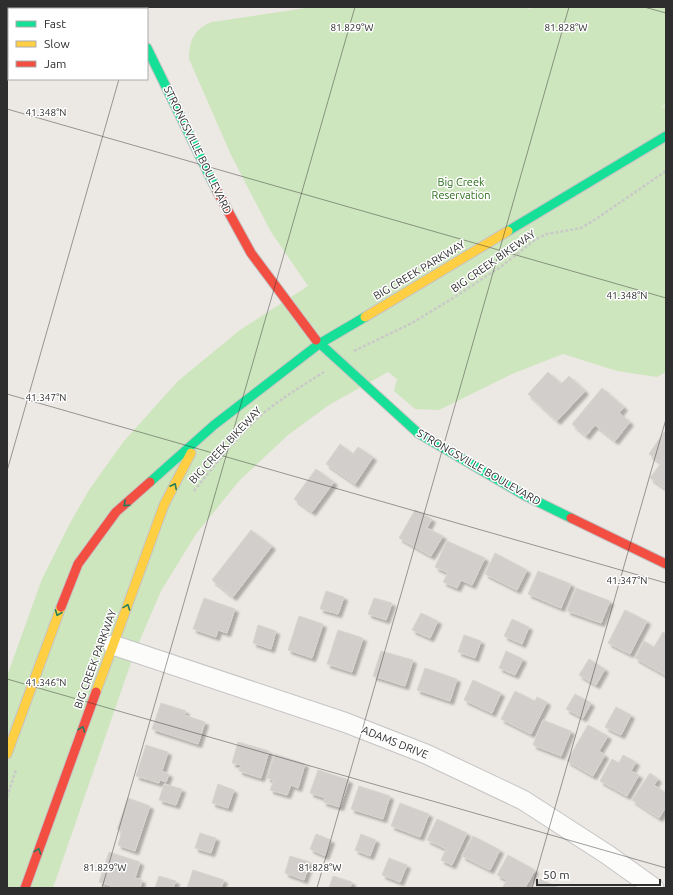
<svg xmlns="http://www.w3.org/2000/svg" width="673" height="895" font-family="Ubuntu,sans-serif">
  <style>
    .green { fill: #cee6be }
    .building { fill: #d1cecb; stroke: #d7d4d0; filter: url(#shadow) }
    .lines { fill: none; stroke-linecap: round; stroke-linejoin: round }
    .street-casing { stroke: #c5c4c5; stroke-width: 21 }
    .fast-casing { stroke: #c5c4c5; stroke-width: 11 }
    .slow-casing { stroke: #c5c4c5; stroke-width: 11 }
    .jam-casing { stroke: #c5c4c5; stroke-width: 11 }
    .path { stroke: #c9c9c8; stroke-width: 2.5; stroke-dasharray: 3 2; stroke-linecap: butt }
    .street { stroke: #fcfcfb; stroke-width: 19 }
    .fast { stroke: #16e098; stroke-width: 9 }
    .slow { stroke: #ffcf43; stroke-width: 9 }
    .jam { stroke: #f24e42; stroke-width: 9 }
    .oneway { stroke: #237e5e }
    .ticks { fill: none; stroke: #2e2e2e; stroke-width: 1; stroke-opacity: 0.45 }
    .labels { text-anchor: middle; stroke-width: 3; stroke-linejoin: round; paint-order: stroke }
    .street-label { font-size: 11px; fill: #2e2e2e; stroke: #fff }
    .park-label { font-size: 11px; fill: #2c6e1b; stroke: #fff }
    .ticks-label { font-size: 10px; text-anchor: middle; fill: #2e2e2e; stroke: #fff; stroke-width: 3; stroke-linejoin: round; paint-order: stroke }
  </style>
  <defs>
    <filter id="shadow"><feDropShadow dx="3.5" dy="3.5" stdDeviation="1" flood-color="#0004"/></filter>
  </defs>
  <rect width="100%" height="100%" fill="#ece8e4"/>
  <path class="green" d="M312,7H522L530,9L532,7H666V103L661,108L666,106V372L657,377L617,371L563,354L512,374L439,410L415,409L394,391L397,379L388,372L329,405L288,435L239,481L196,534L161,591L134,654L53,888H7V676L42,579L69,525L89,490L124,441L178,381L240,330L308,286L271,232L231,155L189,59C189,41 194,29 212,22Z"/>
  <path class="building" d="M548,372L561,384L569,376L585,391L557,421L528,394Z
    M602,388L624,407L619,413L630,422L615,441L595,425L586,436L572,424Z
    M664,432L666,433V489L650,478L661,463L649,454Z
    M340,444L353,454L358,447L373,457L355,484L326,464Z
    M316,469L334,482L312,512L294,499Z
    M415,510L432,519L427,528L443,536L431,556L399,538Z
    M251,530L272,546L233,597L212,580Z
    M447,541L485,558L472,585L461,580L457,588L443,582L448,573L435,567Z
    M495,553L527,570L517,590L485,574Z
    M538,571L571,584L561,608L528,594Z
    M576,588L610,601L601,623L567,611Z
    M326,591L344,597L338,614L320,609Z
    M204,598L235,609L227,633L218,630L216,637L193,629Z
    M374,598L392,603L386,620L368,614Z
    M625,610L647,621L630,654L608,643Z
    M421,613L438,621L430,638L412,630Z
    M299,616L323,624L312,658L288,650Z
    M512,619L529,627L522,644L504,636Z
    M258,625L276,631L271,649L253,643Z
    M338,630L363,638L352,672L327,664Z
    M663,632L666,634L665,675L635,658L644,641L654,647Z
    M464,635L481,641L475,658L458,652Z
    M381,651L413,660L405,686L373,676Z
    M506,651L523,659L515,675L499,668Z
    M589,659L605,669L596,685L579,675Z
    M425,668L457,679L450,701L417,690Z
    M473,680L501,693L492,713L464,700Z
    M515,691L535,701L537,697L547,702L531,734L501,719Z
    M575,694L591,703L583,718L566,709Z
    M161,703L186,711L184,715L205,722L198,744L152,729Z
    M616,707L631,715L621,735L605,727Z
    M543,720L571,731L561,756L533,745Z
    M588,725L608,736L599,751L605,755L593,776L567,761Z
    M238,742L269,751L261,778L239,771L241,765L232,763Z
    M146,745L168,752L162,771L169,774L166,782L160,780L159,783L136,776Z
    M275,754L305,764L298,788L291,785L287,795L270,790L274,780L267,778Z
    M623,755L636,762L631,771L639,775L627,796L600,781L612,759L619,763Z
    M318,770L349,780L340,807L323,802L325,798L310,793Z
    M650,773L658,779L654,785L666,793V807L659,818L632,800Z
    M164,784L182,789L176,805L159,800Z
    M218,784L234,790L228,808L212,803Z
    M359,786L390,796L383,819L351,809Z
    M128,798L150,806L135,851L118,845L122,831L117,829Z
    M400,803L429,814L420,837L391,826Z
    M437,819L467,833L452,865L441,860L446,849L427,840Z
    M200,833L216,838L211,853L195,848Z
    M316,834L331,840L325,856L310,849Z
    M361,834L376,840L370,856L355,850Z
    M473,836L500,850L490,870L462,856Z
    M109,852L140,862L135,878L142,880L140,888H117L99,882Z
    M508,855L535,870L525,888H502L507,880L497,875Z
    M290,856L310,862L304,880L285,873Z
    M389,858L407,865L400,882L382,875Z
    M193,870L224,880L221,888H187Z
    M159,876L176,881L173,888H155Z
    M333,876L352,882L350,888H329Z
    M540,879L559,888H536Z"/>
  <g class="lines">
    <g class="street-casing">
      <path id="street" d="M128,7V9
        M7,16H9
        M113,645L344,722L426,754L523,800L608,855L654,888"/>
    </g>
    <g class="fast-casing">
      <path id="fast" d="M147,48L217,191
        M508,231L666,136
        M316,340L418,433L524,495L571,518
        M150,482L214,425L319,344L365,317"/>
    </g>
    <g class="slow-casing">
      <path id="slow" d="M365,317L508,231
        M96,692L164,505L191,453
        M7,754L61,607"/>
    </g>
    <g class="jam-casing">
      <path id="jam" d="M217,191L251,253L316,340
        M571,518L666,564
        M61,607L78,564L116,512L150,482
        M25,888L96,692"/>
    </g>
    <path class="path" d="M354,351L412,323L450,300L502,266L536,239L547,234L581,228L596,219L666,171
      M194,491C215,465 236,438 260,416C280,399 302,386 324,372
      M7,797L16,770"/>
    <use href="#street" class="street"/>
    <use href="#fast" class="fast"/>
    <use href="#slow" class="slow"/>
    <use href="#jam" class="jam"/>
  </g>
  <defs><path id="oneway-chevron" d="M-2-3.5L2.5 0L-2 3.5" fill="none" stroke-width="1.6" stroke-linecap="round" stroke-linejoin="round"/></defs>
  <g class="oneway">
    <use href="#oneway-chevron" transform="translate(174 486) rotate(-63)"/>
    <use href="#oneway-chevron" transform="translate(126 504) rotate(138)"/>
    <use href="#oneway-chevron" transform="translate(127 607) rotate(-70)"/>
    <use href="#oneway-chevron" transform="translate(58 613) rotate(112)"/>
    <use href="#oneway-chevron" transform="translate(82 729) rotate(-70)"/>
    <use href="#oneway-chevron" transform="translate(38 851) rotate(-70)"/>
  </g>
  <path class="ticks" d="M644,7L666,13M139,9L140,7M7,109L666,298M7,394L666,583M7,471L119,79M7,679L666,868M102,888L355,7M317,888L569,7M532,888L666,419"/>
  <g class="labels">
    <g class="street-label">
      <text transform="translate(198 150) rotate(64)" y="4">STRONGSVILLE BOULEVARD</text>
      <text transform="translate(493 261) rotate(-35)" y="4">BIG CREEK BIKEWAY</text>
      <text transform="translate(419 270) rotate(-31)" y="4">BIG CREEK PARKWAY</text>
      <text transform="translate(225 445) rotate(-47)" y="4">BIG CREEK BIKEWAY</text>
      <text transform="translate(479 467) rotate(30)" y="4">STRONGSVILLE BOULEVARD</text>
      <text transform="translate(95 659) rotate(-70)" y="4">BIG CREEK PARKWAY</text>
      <text transform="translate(395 742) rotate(22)" y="4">ADAMS DRIVE</text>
    </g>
    <g class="park-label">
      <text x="461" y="186">Big Creek<tspan x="461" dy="13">Reservation</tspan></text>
    </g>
  </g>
  <g class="ticks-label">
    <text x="352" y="31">81.829°W</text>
    <text x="566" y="31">81.828°W</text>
    <text x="46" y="116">41.348°N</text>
    <text x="627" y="299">41.348°N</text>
    <text x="46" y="401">41.347°N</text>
    <text x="627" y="584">41.347°N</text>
    <text x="46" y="686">41.346°N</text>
    <text x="105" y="871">81.829°W</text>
    <text x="320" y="871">81.828°W</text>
  </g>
  <rect width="673" height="895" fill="none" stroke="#2e2e2e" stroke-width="16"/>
  <rect x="8" y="8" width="140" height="72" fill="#ffffff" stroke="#ababab"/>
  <rect x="16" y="21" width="20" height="6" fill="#16e098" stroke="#ababab"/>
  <text x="44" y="28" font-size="12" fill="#2e2e2e">Fast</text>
  <rect x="16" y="41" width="20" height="6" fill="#ffcf43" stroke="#ababab"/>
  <text x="44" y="48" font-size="12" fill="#2e2e2e">Slow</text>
  <rect x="16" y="61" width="20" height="6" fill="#f24e42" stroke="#ababab"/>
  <text x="44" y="68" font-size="12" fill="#2e2e2e">Jam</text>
  <path d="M537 879v6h123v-6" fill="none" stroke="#2e2e2e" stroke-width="2"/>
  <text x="543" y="879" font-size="12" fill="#2e2e2e" stroke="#ffffff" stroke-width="3" paint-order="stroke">50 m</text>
</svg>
